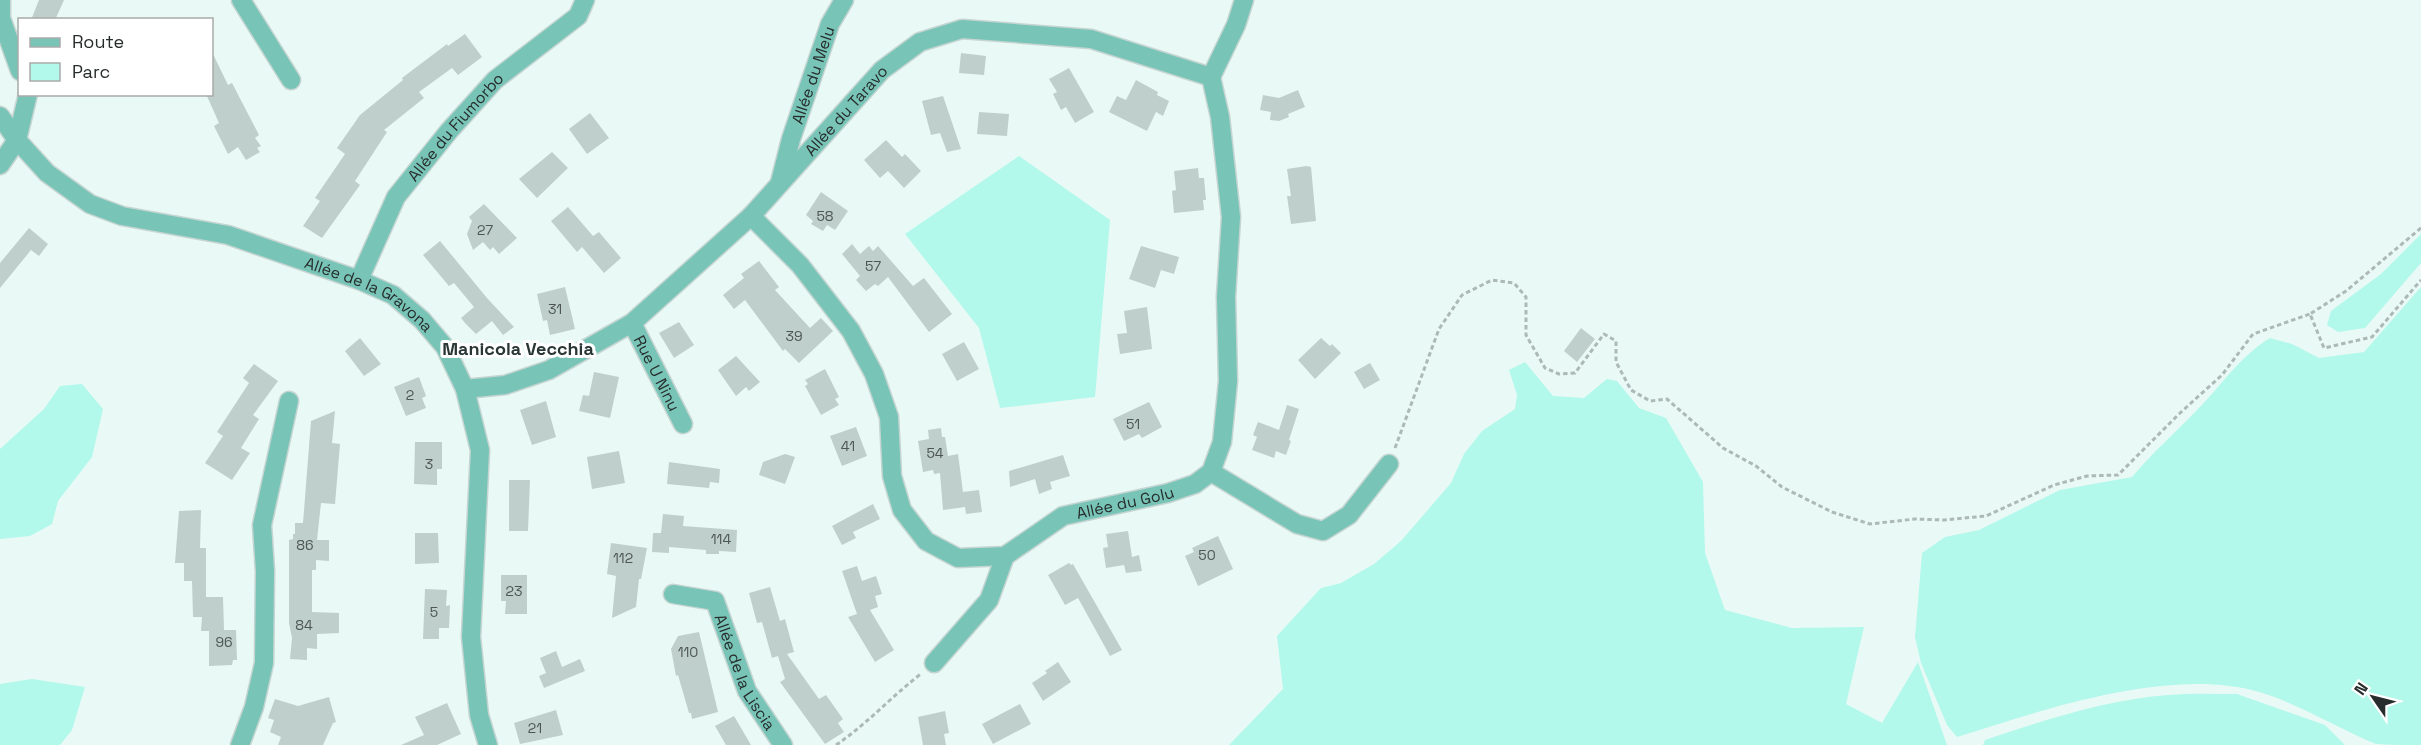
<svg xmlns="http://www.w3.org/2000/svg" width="2421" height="745" font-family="'Space Grotesk',sans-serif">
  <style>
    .green { fill: #b2f8eb }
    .building { fill: #bfcfcb }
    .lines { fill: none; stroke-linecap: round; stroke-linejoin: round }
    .minor-casing { stroke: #c6d5d2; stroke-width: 21 }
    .path { stroke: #acb9b6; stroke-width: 3; stroke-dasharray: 4.5 3; stroke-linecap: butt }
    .minor { stroke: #78c5b8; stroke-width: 18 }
    .labels { text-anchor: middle; stroke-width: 6; stroke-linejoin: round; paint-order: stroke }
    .number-label { font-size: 14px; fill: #4d5654 }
    .street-label { font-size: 16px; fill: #272d2c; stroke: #fff }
    .neighbourhood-label { font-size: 18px; font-weight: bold; fill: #293634; stroke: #fff }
  </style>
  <rect width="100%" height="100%" fill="#e9faf6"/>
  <path class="green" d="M1019,156L1110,220L1095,397L1000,408L979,328L905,234Z
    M2421,234V263L2365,328L2338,332L2327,325L2331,311L2381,274Z
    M2421,287V745C2408,745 2387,745 2376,744C2337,728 2300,704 2259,692C2170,666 2043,710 1957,737L1947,725L1921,663L1915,637L1922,553L1945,537L1979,530L2060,490L2132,477C2152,453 2175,433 2197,410C2221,386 2240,356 2270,338L2292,344L2319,358L2364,352Z
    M1525,362L1553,396L1584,398L1607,379L1617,381L1639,408L1666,418L1703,482L1705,553L1725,610L1792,628L1864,627L1846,704L1882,723L1918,662L1947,745H1229L1283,689L1277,636L1321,588L1341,583L1374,564L1401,541L1451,483L1464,454L1482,431L1515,409L1517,395L1509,370Z
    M82,384L103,409L92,457L58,501L52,524L30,536L0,539V449L44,409L60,386Z
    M32,679L85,687L72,730L60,745H0V684Z
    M2237,694L2325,725L2345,745H1983L1985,740C2041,721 2109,699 2168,695C2191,693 2214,694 2237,694Z"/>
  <path class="building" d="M39,0H64L55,20H31Z
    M465,34L482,57L458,75L452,68L419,92L424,98L384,130L387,132L355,181L360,185L322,238L303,226L320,201L315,198L345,154L337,148L360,115L403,80L402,78L447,44L448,46Z
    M212,52L228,85L232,83L259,135L255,138L261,146L257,148L260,152L246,160L238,147L228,154L214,126L219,123L206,94H212Z
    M961,53L986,56L984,75L959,73Z
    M1069,68L1094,112L1075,123L1066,107L1061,110L1053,94L1057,92L1049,79Z
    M1136,80L1158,92L1157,95L1169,101L1163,116L1156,112L1147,131L1109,112L1117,96L1126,100Z
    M1298,90L1305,107L1288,114L1289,117L1279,121L1270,120L1271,112L1260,110L1263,95L1279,98Z
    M943,96L961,149L947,152L940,133L931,135L922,101Z
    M979,112L1009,114L1007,136L977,134Z
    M590,113L609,138L587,154L569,129Z
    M886,140L902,157L905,154L921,171L904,188L888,171L880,178L864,160Z
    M552,152L568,168L537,198L519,179Z
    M1307,166L1311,167L1316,221L1291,224L1287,196H1291L1287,169Z
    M1198,168L1199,178H1204L1206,200H1203L1204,210L1174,213L1172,191L1176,190L1174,171Z
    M821,192L848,211L835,230L827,225L823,231L811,224L813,221L806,215Z
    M484,204L517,238L499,254L493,247L490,250L483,242L473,250L467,234L472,221L469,217Z
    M568,207L593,236L599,232L621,258L604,273L582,247L577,252L551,221Z
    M29,228L48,244L39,256L31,250L0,288V263Z
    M440,241L487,298L514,327L503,335L492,321L476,334L465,323L461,318L474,307L454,283L449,286L423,255Z
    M852,244L860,254L869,246L873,251L878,246L913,286L924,278L952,314L929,332L888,277L878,286L875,284L866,291L856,280L860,276L842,254Z
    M1141,246L1179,257L1174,274L1161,270L1155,288L1129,279Z
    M759,261L779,287L775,290L810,328L821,318L833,331L799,363L785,349L783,351L745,300L734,309L723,295L744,278L741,274Z
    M565,287L575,329L550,335L547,320L543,321L537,294Z
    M1147,307L1152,349L1120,354L1117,334L1127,333L1124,311Z
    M679,322L694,345L674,358L659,333Z
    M1581,328L1595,339L1577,362L1564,351Z
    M360,338L381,364L364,376L345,351Z
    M1321,338L1330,346L1332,344L1341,353L1315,379L1298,360Z
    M964,342L979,369L957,381L942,354Z
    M736,356L760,382L749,391L746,387L736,396L718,370Z
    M1370,363L1380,380L1364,389L1354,372Z
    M254,364L278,381L253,415L259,419L241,448L250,453L232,480L205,463L223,436L217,432L249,383L243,378Z
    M825,369L839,397L835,399L839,405L821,415L805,386L808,384L805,380Z
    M594,372L619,377L610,418L579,411L583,395L589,396Z
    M419,377L426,396L422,398L426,408L406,416L394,387Z
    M546,401L556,437L532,445L520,410Z
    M1149,402L1162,427L1142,438L1139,434L1124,441L1113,419Z
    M1287,405L1299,409L1289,440L1291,441L1286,455L1276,451L1274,458L1252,450L1257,437L1253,435L1258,422L1279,430Z
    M335,411L332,443L340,444L335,504L321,503L317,540H329V561L316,560V570H312V612L339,613V633L317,634V649L307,648V660L290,659L292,638L289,623V540L293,539V534H295V523H303L311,421Z
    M856,427L867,456L842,466L830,436Z
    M941,428L942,437H945L948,456L958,454L963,492L979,490L982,512L966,514L965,507L943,510L940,473L934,474L933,470L923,472L918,441L929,439L928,430Z
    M415,442H442V469H437V485L414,484Z
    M619,451L625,483L592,489L587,457Z
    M785,454L795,457L785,484L759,475L763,462Z
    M1063,455L1070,476L1050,482L1052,489L1039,494L1035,479L1010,487L1009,471Z
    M669,462L720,469L719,483L710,482L709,488L667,484Z
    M509,480H530L528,531H509Z
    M873,504L880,519L853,532L856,538L842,545L832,526Z
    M201,510L200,548H206V597H223L224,630H236L237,660H233L232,665L209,666V631H201L202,617H193L192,581H184V563H175L179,511Z
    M663,514L684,516L683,526L737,530L736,552L719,551V554H706V550L669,547V553L652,552L653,533H661Z
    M1128,531L1132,557L1139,555L1142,571L1126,573L1124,565L1106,568L1103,548L1108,547L1106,534Z
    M415,533H438L439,563L415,564Z
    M1218,536L1233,569L1198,586L1185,556L1194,552L1192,548Z
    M611,543L647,548L641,579H639L636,607L612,618L616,576L607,574Z
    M1069,563L1071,565L1073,564L1122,650L1110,656L1078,598L1065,605L1048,575Z
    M857,566L862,581L876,576L882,594L875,596L878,607L870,610L894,650L875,662L848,617L857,614L842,571Z
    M501,575H527V614H505L506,601H501Z
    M770,587L780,621L785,619L794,652L787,654L819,699L826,695L843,719L838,723L844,732L825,744L780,682L785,679L778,656L772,658L762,622L757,623L749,593Z
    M425,589L447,590L446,606L450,605L449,628H439V639H423Z
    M699,632L718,712L692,719L691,713H689L678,675L676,676L671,649L678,636Z
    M556,651L562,667L580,659L585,671L544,688L539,676L546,673L540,658Z
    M1058,662L1071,682L1043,701L1032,683L1047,673L1045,671Z
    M329,697L336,722L333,723L323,745H278L281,737L270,732L274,720L268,718L275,699L298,706Z
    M447,703L461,734L437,745H401L424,735L415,717Z
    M1020,704L1031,724L993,744L982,724Z
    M556,710L563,735L520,744L514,723Z
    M945,711L949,733L944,734L946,745H923L918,717Z
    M734,716L751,745H726L715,726Z"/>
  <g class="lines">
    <g class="minor-casing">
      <g id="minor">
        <path d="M1,0V18L20,71"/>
        <path d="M241,0L291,80"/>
        <path id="s1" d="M0,116L17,140L47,173L90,204L122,216L228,235L359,280L393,295L422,320L445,347L465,389L480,450L471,637L479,715L488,745"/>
        <path d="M0,165L17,140L28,94"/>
        <path id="s2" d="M780,182L791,139L830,24L844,0"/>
        <path id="s3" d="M751,216L800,265L851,331L874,374L889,417L892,476L902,510L926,541L958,558L1005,556L1063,516L1168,493L1195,484L1211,472L1222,442L1228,381L1226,297L1231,217L1220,117L1211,77"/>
        <path id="s4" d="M359,280L396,197L449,131L495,80L578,16L585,0"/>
        <path id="s5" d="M632,323L683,424"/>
        <path id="s6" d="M465,389L505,385L549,370L632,323L751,216L882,70L920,42L962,29L1091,39L1211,77L1236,25L1244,0"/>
        <path d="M1211,472L1297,524L1323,531L1349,515L1389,464"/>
        <path id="s7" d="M673,594L715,601L747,691L783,745"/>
        <path d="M934,663L989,600L1005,556"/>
        <path d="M240,745L254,707L264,663L265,571L262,525L289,401"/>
      </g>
    </g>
    <path class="path" d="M2421,228L2346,291L2310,314L2324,348L2372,337L2421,280
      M1395,448L1439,329L1462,295L1492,280L1514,283L1526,297V335L1545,368L1559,374L1575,373L1604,334L1616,341V362L1631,390L1650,401L1667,399L1723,448L1756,466L1782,487L1832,512L1870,524L1915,519L1944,520L1986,516L2054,485L2087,476L2118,475L2180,413L2222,375L2253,334L2310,314
      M836,745C867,724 892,696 922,673"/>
    <use href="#minor" class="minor"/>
  </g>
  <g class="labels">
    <g class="number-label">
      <text x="825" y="221">58</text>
      <text x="485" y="235">27</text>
      <text x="873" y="271">57</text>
      <text x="555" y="314">31</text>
      <text x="794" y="341">39</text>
      <text x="410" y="400">2</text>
      <text x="1133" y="429">51</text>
      <text x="848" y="451">41</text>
      <text x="935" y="458">54</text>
      <text x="429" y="469">3</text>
      <text x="721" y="544">114</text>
      <text x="305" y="550">86</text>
      <text x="1207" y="560">50</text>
      <text x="623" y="563">112</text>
      <text x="514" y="596">23</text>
      <text x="434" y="617">5</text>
      <text x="304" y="630">84</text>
      <text x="224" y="647">96</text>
      <text x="688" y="657">110</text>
      <text x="535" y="733">21</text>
    </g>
    <g class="street-label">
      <text dy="6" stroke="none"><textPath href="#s2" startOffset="112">Allée du Melu</textPath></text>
      <text dy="6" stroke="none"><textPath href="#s6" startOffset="484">Allée du Taravo</textPath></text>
      <text dy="6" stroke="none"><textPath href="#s4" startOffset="183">Allée du Fiumorbo</textPath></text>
      <text dy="6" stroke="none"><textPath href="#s1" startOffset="423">Allée de la Gravona</textPath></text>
      <text dy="6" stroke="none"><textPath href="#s5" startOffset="56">Rue U Ninu</textPath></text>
      <text dy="6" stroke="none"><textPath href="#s3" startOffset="598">Allée du Golu</textPath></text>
      <text dy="6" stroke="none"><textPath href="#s7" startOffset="120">Allée de la Liscia</textPath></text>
    </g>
    <g class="neighbourhood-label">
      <text x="518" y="355">Manicola Vecchia</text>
    </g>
  </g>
  <rect x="18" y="18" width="195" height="78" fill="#ffffff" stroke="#a9abab" stroke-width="1.5"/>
  <rect x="30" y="38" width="30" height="9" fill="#78c5b8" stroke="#a9abab" stroke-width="1.5"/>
  <text x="72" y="48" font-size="18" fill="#272d2c">Route</text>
  <rect x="30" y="63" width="30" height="18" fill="#b2f8eb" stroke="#a9abab" stroke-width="1.5"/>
  <text x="72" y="78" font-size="18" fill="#272d2c">Parc</text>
  <g transform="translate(2373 697) rotate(305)" stroke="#ffffff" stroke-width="4.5" paint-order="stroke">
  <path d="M0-4.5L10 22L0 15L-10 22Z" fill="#272d2c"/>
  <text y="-9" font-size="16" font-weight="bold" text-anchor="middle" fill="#272d2c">N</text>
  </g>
</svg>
